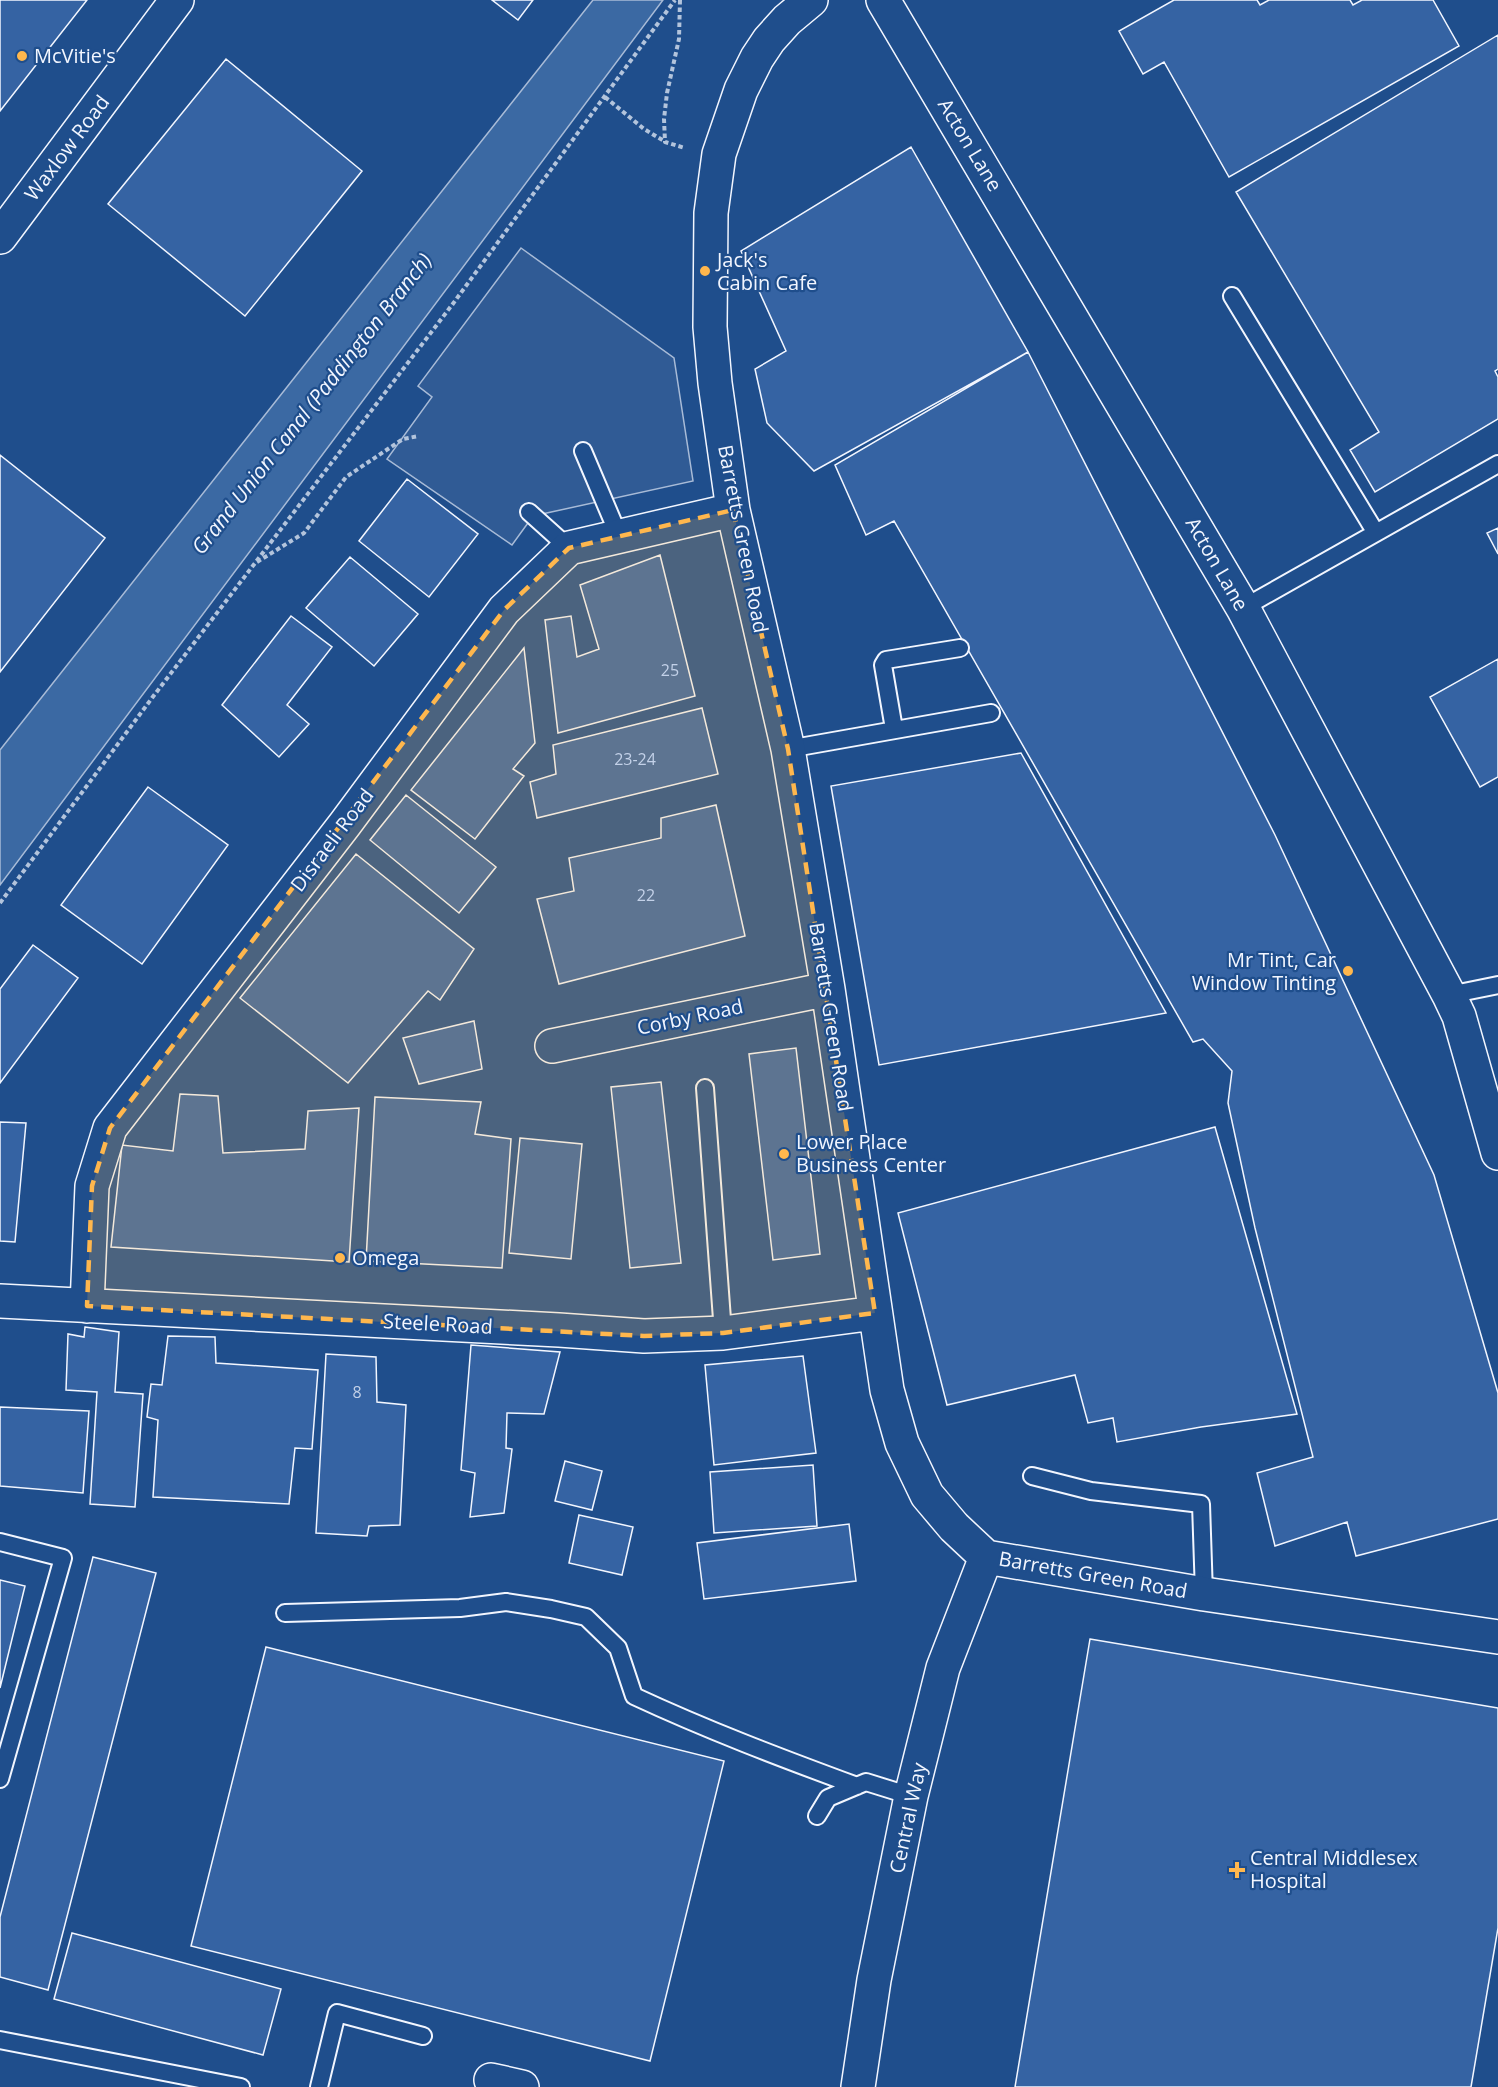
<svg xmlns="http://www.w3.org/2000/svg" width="1498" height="2087" font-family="'Open Sans',sans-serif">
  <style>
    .parking { fill: #305b95; stroke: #a8bbd7; stroke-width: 1.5 }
    .water { fill: #3b69a3; stroke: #a8bbd7; stroke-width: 1.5 }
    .building { fill: #3563a3; stroke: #f2f6ff; stroke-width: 1.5 }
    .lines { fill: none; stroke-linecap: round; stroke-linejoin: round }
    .lane-casing { stroke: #f2f6ff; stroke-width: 20 }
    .street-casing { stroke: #f2f6ff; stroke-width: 36 }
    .secondary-casing { stroke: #f2f6ff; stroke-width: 36 }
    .path { stroke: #b3c4dc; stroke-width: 4; stroke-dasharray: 4.5 3; stroke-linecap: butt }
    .lane { stroke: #1f4e8c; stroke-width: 16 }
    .street { stroke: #1f4e8c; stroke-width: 33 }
    .secondary { stroke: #1f4e8c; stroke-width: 33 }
    .marked { fill: #ffb74d; fill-opacity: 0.2; stroke: #ffb74d; stroke-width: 4.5; stroke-dasharray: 12 8; stroke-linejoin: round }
    .poi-dot { fill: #ffb74d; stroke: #1f4e8c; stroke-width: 2 }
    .labels { text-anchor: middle; stroke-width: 4.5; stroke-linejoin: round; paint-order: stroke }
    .number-label { font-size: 16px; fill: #c3d1e8 }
    .poi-label { font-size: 20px; fill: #f2f6ff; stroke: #1f4e8c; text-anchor: start }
    .street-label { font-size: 20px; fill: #f2f6ff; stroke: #1f4e8c }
    .water-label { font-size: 21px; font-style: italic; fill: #f2f6ff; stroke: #1f4e8c }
  </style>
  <rect width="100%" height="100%" fill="#1f4e8c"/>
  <path class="parking" d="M521,248L674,358L693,481L533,516L512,545L387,459L432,397L418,386Z"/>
  <path class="water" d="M593,0H663L0,885V750Z"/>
  <path class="building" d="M0,0H87L0,111Z
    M492,0H533L518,20Z
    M1174,0H1257L1260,5L1269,0H1350L1353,5L1362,0H1433L1459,46L1229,177L1164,62L1143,74L1119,31Z
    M1498,35V369L1495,371L1498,377V419L1375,492L1350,450L1379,432L1236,192Z
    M226,59L362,171L245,316L108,204Z
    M911,147L1028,352L814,471L767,423L755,369L786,351L741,251Z
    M1028,352L1275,835L1434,1175L1498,1393V1519L1356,1556L1347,1522L1275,1546L1257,1473L1313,1457L1255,1228L1228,1103L1232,1071L1203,1039L1193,1042L894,521L866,535L835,465Z
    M0,455L105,538L0,672Z
    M407,479L478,534L429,597L359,541Z
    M1498,528V554L1487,533Z
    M660,555L695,696L558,733L545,620L571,616L577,657L599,649L580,585Z
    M350,557L418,614L374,666L306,608Z
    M291,616L332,647L287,705L309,724L279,757L222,705Z
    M524,648L535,743L513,769L524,776L475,839L411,790Z
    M1498,659V777L1480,787L1430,697Z
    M702,708L718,774L537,818L530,782L556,774L553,745Z
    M1021,753L1166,1013L879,1065L831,786Z
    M148,787L228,845L142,964L61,905Z
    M406,795L496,867L459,913L370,840Z
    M716,805L745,936L559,984L537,899L574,891L569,858L661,838V818Z
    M356,854L474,949L440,1000L428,991L348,1083L240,998Z
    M33,945L78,978L0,1083V989Z
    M474,1021L482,1069L419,1084L403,1038Z
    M796,1048L820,1254L773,1260L749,1054Z
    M661,1082L681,1263L630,1268L611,1087Z
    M180,1094L218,1096L223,1153L305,1149L308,1111L359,1108L349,1262L111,1247L122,1145L173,1151Z
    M375,1097L481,1102L475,1134L511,1139L502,1268L366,1261Z
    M0,1122L26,1123L15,1242L0,1241Z
    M1215,1127L1297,1414L1201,1427L1117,1442L1113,1418L1088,1423L1075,1375L947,1405L898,1213Z
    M520,1138L582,1144L571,1259L509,1253Z
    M85,1327L119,1332L115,1392L143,1394L135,1507L90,1504L97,1392L66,1390L68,1334L84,1337Z
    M168,1336L215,1337L216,1363L318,1370L312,1449L295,1448L289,1504L153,1497L158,1420L147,1417L151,1384L162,1385Z
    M471,1345L560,1352L544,1414L507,1413L506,1448L512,1449L504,1513L470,1517L475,1473L461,1470Z
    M326,1354L376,1357L377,1402L406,1405L400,1525L369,1526L367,1536L316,1533Z
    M803,1356L816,1453L714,1465L705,1365Z
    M0,1407L89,1411L83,1493L0,1486Z
    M565,1461L602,1471L592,1510L555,1501Z
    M813,1465L817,1526L714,1533L710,1472Z
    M579,1515L633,1527L622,1575L569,1563Z
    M849,1524L856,1581L704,1599L697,1543Z
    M93,1557L156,1573L48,1990L0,1977V1917Z
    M0,1580L25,1586L0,1688Z
    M1090,1639L1498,1708V1928L1471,2087H1015Z
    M266,1647L724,1761L650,2061L191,1946Z
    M72,1933L281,1989L263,2055L54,1999Z"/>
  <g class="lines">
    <g class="lane-casing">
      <path id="lane" d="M1232,296L1376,533
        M583,451L619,536
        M529,512L569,548
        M1243,608L1498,464
        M894,729L883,665L886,660L960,648
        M788,749L991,713
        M1449,995L1498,985
        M705,1088L723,1333
        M1032,1476L1091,1491L1201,1504L1204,1594
        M0,1542L63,1558L0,1779
        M285,1613L460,1608L506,1602L551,1609L586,1617L618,1648L634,1696C707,1730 781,1758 857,1786
        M817,1816L828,1798L866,1782L911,1796
        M0,2040L241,2087
        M319,2087L337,2013L423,2036"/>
    </g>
    <g class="street-casing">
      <path id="street" d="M811,0L787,20L769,40L757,58L741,90L719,154L711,213L710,327L715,383L733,510L788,749L828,989L887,1390L902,1443L927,1495L954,1527L986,1557L1204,1594L1498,1637
        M0,237L177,0
        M552,1046L828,989
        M0,1301L559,1330L644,1336L723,1333L875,1313
        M87,1306L92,1186L110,1128L345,824L504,610L569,548L733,510
        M491,2080L522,2087
        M858,2087L874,1980L911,1796L943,1668L986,1557"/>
    </g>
    <g class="secondary-casing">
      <path id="secondary" d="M883,0L1243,608L1449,995L1459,1016L1498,1153"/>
    </g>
    <path class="path" d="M680,0L679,39L667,93L664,119L665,142L685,148
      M605,97L644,129L664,141
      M257,562L304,533L346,477L403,439L419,436
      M0,903L152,698L452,305L675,0"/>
    <use href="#lane" class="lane"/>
    <use href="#street" class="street"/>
    <use href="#secondary" class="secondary"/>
  </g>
  <path class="marked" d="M733,510L788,749L875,1313L723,1333L644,1336L87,1306L92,1186L110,1128L504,610L569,548Z"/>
  <g class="poi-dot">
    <circle cx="22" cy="56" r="6"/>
    <circle cx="705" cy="271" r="6"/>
    <circle cx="1348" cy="971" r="6"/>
    <circle cx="784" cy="1154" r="6"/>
    <circle cx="340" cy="1258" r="6"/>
    <path d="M1234 1861h6v6h6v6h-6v6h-6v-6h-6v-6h6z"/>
  </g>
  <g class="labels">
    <g class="number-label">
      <text x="670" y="676">25</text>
      <text x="635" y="765">23-24</text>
      <text x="646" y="901">22</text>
      <text x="357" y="1398">8</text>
    </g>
    <g class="poi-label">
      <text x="34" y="63">McVitie's</text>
      <text x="717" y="267">Jack's<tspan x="717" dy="23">Cabin Cafe</tspan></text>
      <text x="1336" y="967" text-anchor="end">Mr Tint, Car<tspan x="1336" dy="23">Window Tinting</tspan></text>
      <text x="796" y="1149">Lower Place<tspan x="796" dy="23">Business Center</tspan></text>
      <text x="352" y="1265">Omega</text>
      <text x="1250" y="1865">Central Middlesex<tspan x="1250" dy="23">Hospital</tspan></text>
    </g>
    <g class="street-label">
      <text transform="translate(970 145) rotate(59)" y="7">Acton Lane</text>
      <text transform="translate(67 148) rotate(-53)" y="7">Waxlow Road</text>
      <text transform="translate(743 539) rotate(79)" y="7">Barretts Green Road</text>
      <text transform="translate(1217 564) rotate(60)" y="7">Acton Lane</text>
      <text transform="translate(332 840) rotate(-53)" y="7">Disraeli Road</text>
      <text transform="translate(690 1017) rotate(-12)" y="7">Corby Road</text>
      <text transform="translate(831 1017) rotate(81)" y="7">Barretts Green Road</text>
      <text transform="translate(438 1324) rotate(3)" y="7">Steele Road</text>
      <text transform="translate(1093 1575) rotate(10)" y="7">Barretts Green Road</text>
      <text transform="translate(908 1818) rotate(-78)" y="7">Central Way</text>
    </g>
    <g class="water-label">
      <text transform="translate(312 404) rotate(-52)" y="7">Grand Union Canal (Paddington Branch)</text>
    </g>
  </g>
</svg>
